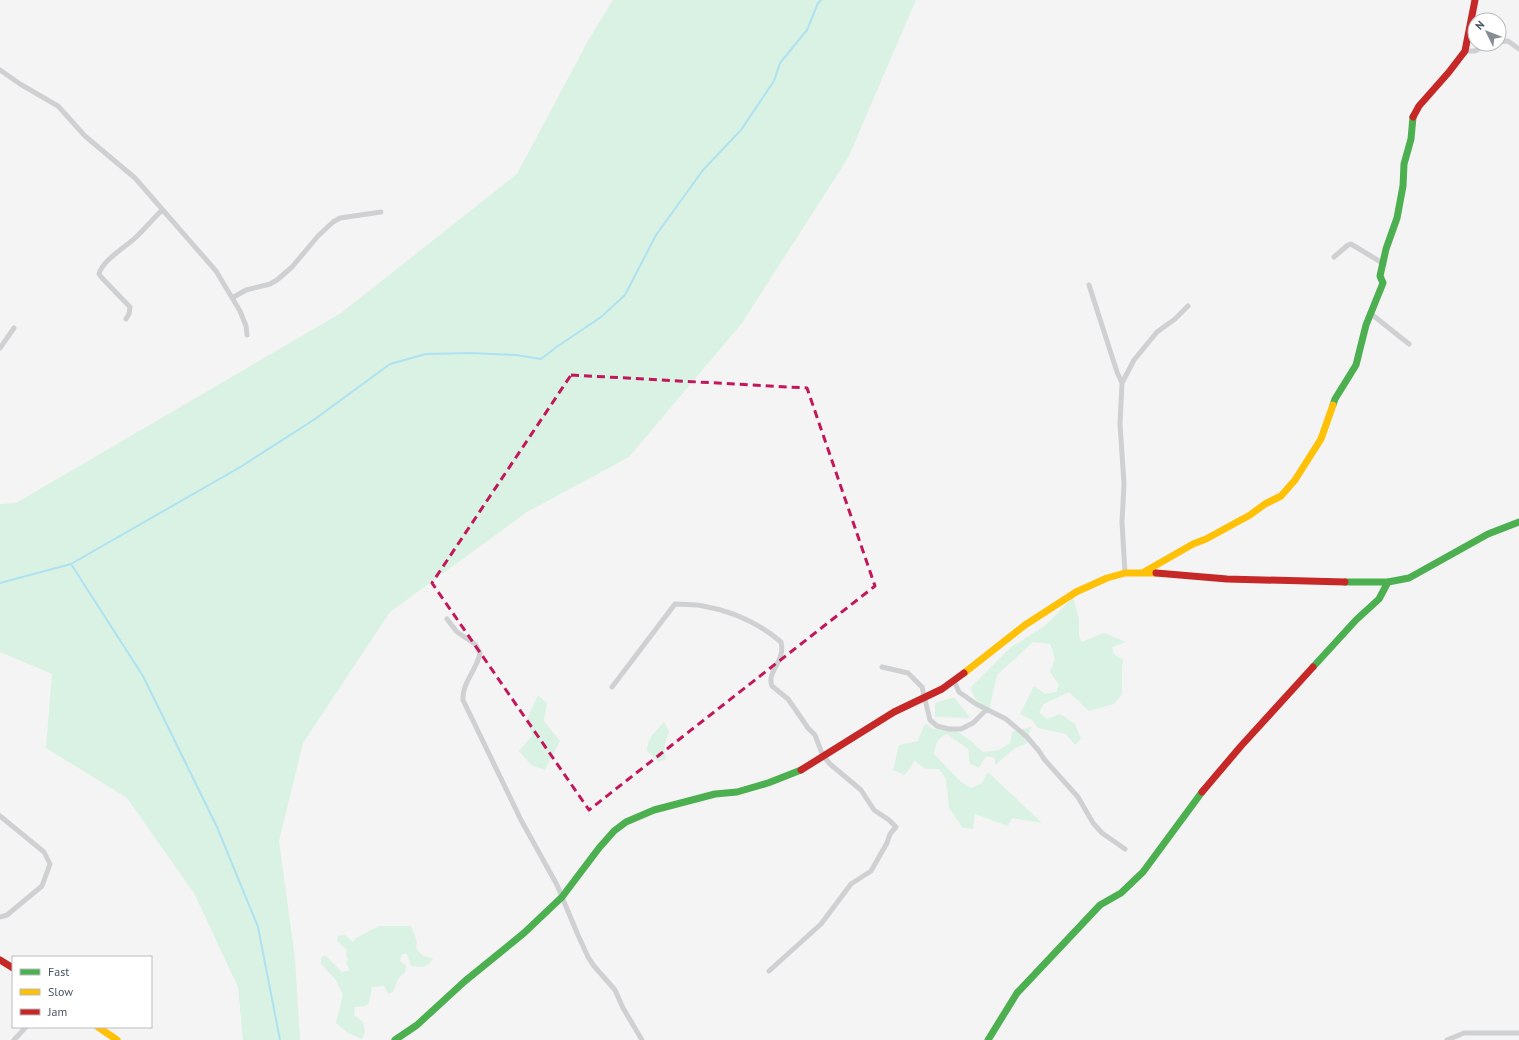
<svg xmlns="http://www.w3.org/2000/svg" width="1519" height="1040" font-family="'PT Sans',sans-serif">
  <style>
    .green { fill: #d9f2e3 }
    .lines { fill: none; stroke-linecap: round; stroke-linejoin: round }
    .stream { stroke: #aee2f0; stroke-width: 2 }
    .street { stroke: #ced0d2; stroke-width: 5 }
    .fast { stroke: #4caf50; stroke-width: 7 }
    .slow { stroke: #ffc107; stroke-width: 7 }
    .jam { stroke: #c62828; stroke-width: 7 }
    .marked { fill: none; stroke: #c2185b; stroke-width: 3; stroke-dasharray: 8 5; stroke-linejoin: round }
  </style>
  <rect width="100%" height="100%" fill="#f4f4f4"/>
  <path class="green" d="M613,0H916L848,158L742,323L629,457L527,512L390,612L303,743L279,841L295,958L300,1040H243L238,987L194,893L127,798L46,748L52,674L0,652V504L16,503L341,313L517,174L589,39Z
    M1073,597L1079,619V635L1081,642L1104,633L1126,642L1112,647L1114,654L1123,660L1122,667V694L1114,704L1089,711L1069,692L1044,704L1039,712L1047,719L1060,714L1075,724L1081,739L1075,745L1066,734L1038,728L1033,721L1020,714L1034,686L1045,694L1056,692L1059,685L1050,672L1055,659L1050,644L1033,642L997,675L989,710L976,700L970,688L1010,648L1046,625Z
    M538,695L547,703L544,721L560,741L545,770L531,765L519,751L532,736L527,719Z
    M954,697L970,718L935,717V703Z
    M664,722L669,732L664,747L666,759L659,762L647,751C647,738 656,731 664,722Z
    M925,723L933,729L955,730L970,740L983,752L999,750L1010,743L1012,732L1031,727L1027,743L1014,749L995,765V758L986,756L979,768L970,764L968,749L947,734C937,738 936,744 934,754L960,781L971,788L981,784L988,772L1042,823L1012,818L1008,826L975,814L973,829L963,828L949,808L946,779L939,769H925L915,761L905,775L893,770L899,745L918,741Z
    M379,926H411L417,941L416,948L422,955L433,959C426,969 422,967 411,966L407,954H402L400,961L406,966L405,972L398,979L393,992L388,994L384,986L372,987L369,1003L366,1006L355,1007L354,1015L363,1022L365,1032L362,1039L348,1033L336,1023L343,994L335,979L321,964V958L325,955L342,972L350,970L346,963L348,959L346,956L347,950L337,941L338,936L345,935L353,942L356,938Z"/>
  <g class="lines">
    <path class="stream" d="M71,564L143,676L217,827L258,927L280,1040
      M0,583L71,564L242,466L315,419L390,364L426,354L470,353L516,355L541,359L558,346L601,317L625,295L656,235L703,170L741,130L774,81L780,63L807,30L818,3L821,0"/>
    <path class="street" d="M1499,42L1508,41L1519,49
      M1465,51H1475L1490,44
      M0,70L20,84L58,106L85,136L135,178L216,271L240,311L246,326L247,335
      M1334,257L1348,245L1351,244L1384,264
      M1089,285L1117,372L1122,383
      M232,298L246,290L270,284L277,280L292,267L318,236L333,222L340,218L381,212
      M1370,313L1409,344
      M126,319L129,314L130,307L102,278L99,274C102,261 124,248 134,239C144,230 153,219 162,210
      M0,348L14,328
      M1125,573L1122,522L1124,484L1120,424L1122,383L1134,360L1157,332L1175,319L1188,306
      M447,619L457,632L475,644L480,653C477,670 462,682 463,700L521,820L557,885L578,935L588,957L594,966L615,990L623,1008L642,1040
      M882,667L908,673L922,687L930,720L937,726L949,729H961L973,723L986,710
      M954,681L959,692L976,704L1006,719L1027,737L1039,751L1044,759L1078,797L1093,823L1102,833L1125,849
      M612,687L675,604C685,605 694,604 703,606C732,611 759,623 781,642C786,662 766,671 772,686L788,699L795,709L808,728L815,735L823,756L830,764L861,790L874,810L889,820L896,827L890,834L887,843L871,871L851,884L821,924L769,971
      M0,816L44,852L50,864L42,886L7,915L0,917
      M14,1040L26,1027
      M1447,1040L1464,1033H1519"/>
    <path class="fast" d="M1333,405L1335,399L1356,365L1366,325L1383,283L1380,276L1386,249L1397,218L1403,186L1404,164L1411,139L1413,117
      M1345,582H1388L1409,578L1488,534L1519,522
      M1313,667L1356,620L1379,599L1388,582
      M395,1040L417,1025L465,981L524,933L562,897L599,848L614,831L626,822L654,810L715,794L737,792L768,783L801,770
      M988,1040L1017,993L1100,905L1121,893L1143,872L1202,792"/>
    <path class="slow" d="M1144,572L1193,544L1206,539L1250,515L1265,504L1281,496L1295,480L1321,439L1333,405
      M964,673L1025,625L1076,592L1107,578L1125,573H1156
      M98,1027L117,1040"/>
    <path class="jam" d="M1413,117L1419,106L1449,72L1465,51L1475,0
      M1156,573L1227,579L1345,582
      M801,770L894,712L942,689L964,673
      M1202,792L1241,746L1313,667
      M0,960L13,968"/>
  </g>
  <path class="marked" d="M571,375L807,388L875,586L589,810L432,583Z"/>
  <rect x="12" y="956" width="140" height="72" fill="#ffffff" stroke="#b7bbc0"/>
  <rect x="20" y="969" width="20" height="6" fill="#4caf50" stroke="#b7bbc0"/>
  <text x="48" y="976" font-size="12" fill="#4a5661">Fast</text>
  <rect x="20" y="989" width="20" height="6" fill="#ffc107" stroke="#b7bbc0"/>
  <text x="48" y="996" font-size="12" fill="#4a5661">Slow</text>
  <rect x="20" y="1009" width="20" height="6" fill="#c62828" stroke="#b7bbc0"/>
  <text x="48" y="1016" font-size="12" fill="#4a5661">Jam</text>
  <g transform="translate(1487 32) rotate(313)"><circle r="19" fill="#ffffff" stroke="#b7bbc0"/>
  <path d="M0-3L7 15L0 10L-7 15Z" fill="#868d94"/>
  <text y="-6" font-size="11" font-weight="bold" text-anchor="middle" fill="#4a5661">N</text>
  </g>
</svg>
